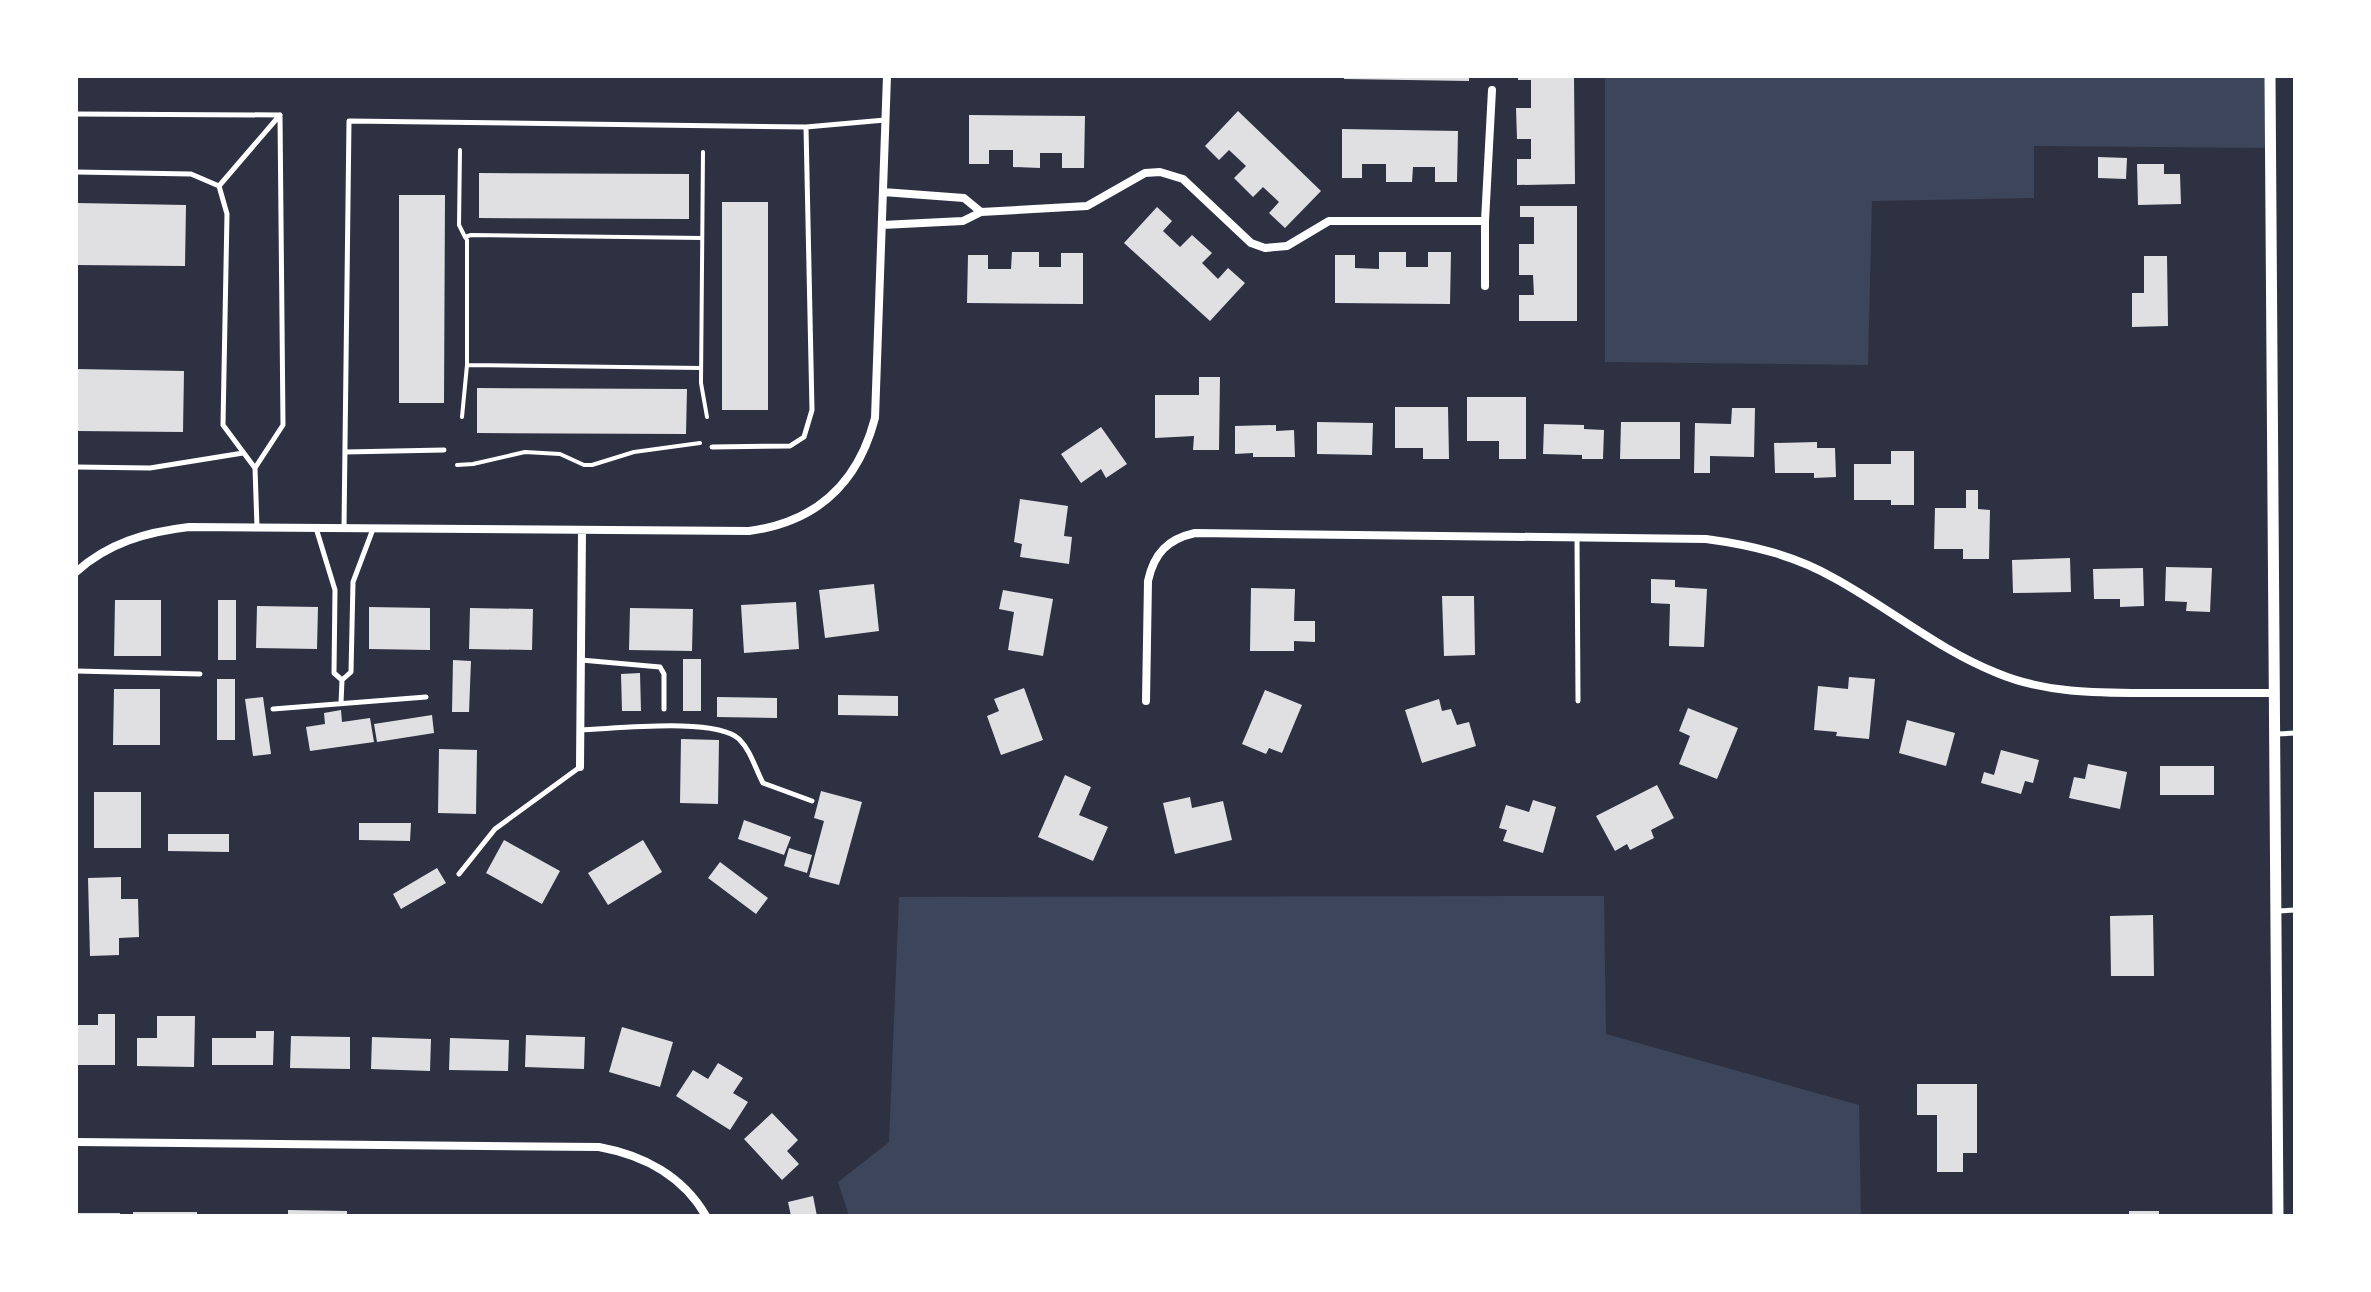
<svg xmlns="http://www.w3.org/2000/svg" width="2371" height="1292" font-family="'DejaVu Sans',sans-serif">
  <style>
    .green { fill: #3c4559 }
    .building { fill: #e0e0e3 }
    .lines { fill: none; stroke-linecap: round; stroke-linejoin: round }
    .path { stroke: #fff; stroke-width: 4 }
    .service { stroke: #fff; stroke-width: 5 }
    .minor { stroke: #fff; stroke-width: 8 }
    .tertiary { stroke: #fff; stroke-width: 11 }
  </style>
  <rect width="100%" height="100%" fill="#2d3142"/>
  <path class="green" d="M1605,76H2270L2271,148L2034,146V198L1872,201L1868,365L1605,362Z
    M1604,896L1606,1034L1859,1105L1861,1216H849L838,1182L889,1142L899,897Z"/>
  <path class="building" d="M1344,76H1469V81L1344,79Z
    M1518,76H1574L1575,184L1517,185V159H1531V139H1517L1516,108H1531V80H1518Z
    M1238,111L1321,191L1285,228L1269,213L1279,202L1263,187L1253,197L1234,178L1246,166L1229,150L1219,160L1205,146Z
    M969,115L1085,116L1084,168H1062V153H1040V168L1013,167V150H989V164H969Z
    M1342,129L1458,131L1457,182H1435V167H1413L1412,182H1386V164H1362V178H1342Z
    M2098,157L2127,158L2126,179L2098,178Z
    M2137,164H2164V174H2180L2181,204L2138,205Z
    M479,173L689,174V219L479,218Z
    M399,195H445L444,403H399Z
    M722,202H768V410H722Z
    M76,203L186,205L185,266L76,265Z
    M1520,206H1577V321H1519V295H1534L1533,275H1519V244H1534V217H1520Z
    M1157,207L1172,221L1163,231L1180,247L1192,235L1212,253L1202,263L1218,279L1228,268L1245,283L1210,321L1124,243Z
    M1012,252H1039V267H1061V253H1083V304L967,303L968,255H988V269H1011Z
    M1379,252H1406V267H1428V252H1451L1450,304L1335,303V255H1355V268L1379,269Z
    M2144,256H2167L2168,326L2132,327V293H2144Z
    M76,369L184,371L183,432L76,431Z
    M1199,377H1220L1219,450H1193L1194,436L1155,438V395H1199Z
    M477,388L687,389L686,434L477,433Z
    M1467,397H1526V459H1499V441H1467Z
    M1395,407H1448L1449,459H1423V448H1395Z
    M1732,408H1755L1754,457L1710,456V473H1694L1695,423L1731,424Z
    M1317,422L1373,423L1372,455L1317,454Z
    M1621,422H1680V459H1620Z
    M1544,424L1584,425V429L1604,430L1603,459H1582V455L1543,454Z
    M1276,425V431L1294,430L1295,457H1253V453L1235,454V426Z
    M1101,427L1127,464L1106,478L1101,469L1081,483L1061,454Z
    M1817,442V448H1835L1836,477L1814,478V473H1775L1774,443Z
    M1891,451H1914V505H1891V500H1854V464H1891Z
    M1966,490H1978V509L1990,510L1989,559H1963V549H1934L1935,508H1966Z
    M1020,499L1068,506L1064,536L1072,537L1069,564L1020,557L1022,544L1014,542Z
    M2070,558L2071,592L2013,593L2012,560Z
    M2166,567L2212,568L2210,612L2186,611L2187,602L2165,601Z
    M2143,568L2144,606L2120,607V599H2094L2093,569Z
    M1651,579L1675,580V587L1707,589L1704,647L1669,646L1670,604L1651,603Z
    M874,584L879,631L825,638L819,590Z
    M1251,588L1295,589L1294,621H1315V642L1294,641V651H1250Z
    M1003,590L1053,599L1043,656L1008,650L1014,612L999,609Z
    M1442,596H1474L1475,655L1444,656Z
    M115,600H161V656H114Z
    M218,600H236V660H218Z
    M796,602L799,649L744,653L741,605Z
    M257,606L318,607L317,649L256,648Z
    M369,607L430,608V650L369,649Z
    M470,608L533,609L532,650L469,649Z
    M630,608L693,609L692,651L629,650Z
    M683,659H701V711H683Z
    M453,660L471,661L469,712H452Z
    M640,673L641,711H622L621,674Z
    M1849,677L1875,679L1869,739L1836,736L1837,732L1814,730L1818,686L1848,689Z
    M217,679H235V740H217Z
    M1024,688L1043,740L1001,755L987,716L999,711L994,699Z
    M114,689H160V745H113Z
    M1265,690L1302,705L1282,753L1269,748L1266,754L1242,744Z
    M838,695L898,696V716L838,715Z
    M263,697L271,754L253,756L245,699Z
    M717,697L777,698V718L717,717Z
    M1439,699L1442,711L1451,709L1457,725L1469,722L1476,746L1422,763L1405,710Z
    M1688,708L1738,728L1717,779L1679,764L1690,736L1679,731Z
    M341,710L342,722L370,718L374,742L310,751L306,727L325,724L324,713Z
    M432,715L434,733L377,742L374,724Z
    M1907,720L1955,733L1946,766L1899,753Z
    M681,739L719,740L718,804L680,803Z
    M439,749L477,750L476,814L438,813Z
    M2001,750L2039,760L2033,783L2025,781L2021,794L1981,783L1984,772L1994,775Z
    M2088,764L2127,772L2120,809L2069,798L2074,777L2085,779Z
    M2160,766H2214V795H2160Z
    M1065,775L1091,787L1079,815L1108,827L1093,861L1038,837Z
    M1657,785L1674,818L1651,830L1654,838L1630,850L1627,844L1615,851L1596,816Z
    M821,791L862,802L839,885L809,877L824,821L814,818Z
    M94,792H141V848H94Z
    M1190,797L1192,808L1223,801L1232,840L1175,854L1163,803Z
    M1533,800L1556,807L1543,853L1503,841L1507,830L1499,828L1506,805L1529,812Z
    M744,820L791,837L784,855L738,839Z
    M359,823H411L410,841L359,840Z
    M168,834H229V852L168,851Z
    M504,840L560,871L542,904L486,873Z
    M643,840L662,872L608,905L588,873Z
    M789,848L812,855L807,873L784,866Z
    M720,862L768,898L756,914L708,878Z
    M437,868L446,883L401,909L393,894Z
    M121,877V899H138L139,937L119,938V955L90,956L88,878Z
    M2153,915L2154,976H2111L2110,916Z
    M98,1014H115V1065H76V1025H98Z
    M157,1016H195L194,1067L137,1066V1038H157Z
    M622,1027L673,1042L660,1087L609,1072Z
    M256,1031H274L273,1065H212V1038H256Z
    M526,1035L585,1037L584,1069L525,1067Z
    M291,1036L350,1037V1069L290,1068Z
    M372,1037L431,1039L430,1071L371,1069Z
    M450,1038L509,1040L508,1071L449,1070Z
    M718,1063L743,1078L733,1093L748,1102L730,1130L676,1096L693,1070L708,1079Z
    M1917,1084H1977V1153H1963V1172H1937V1115H1917Z
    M772,1113L798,1140L787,1151L799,1164L782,1180L744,1139Z
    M813,1196L817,1216H791L788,1202Z
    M288,1210L347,1211V1216H288Z
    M2129,1211H2159V1216H2129Z
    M133,1212H197V1216H133Z
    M76,1213H120V1216H76Z"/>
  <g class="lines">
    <path class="path" d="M460,150L459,225L465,237
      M703,152L701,383L707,417
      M701,368L467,365V240L465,237L471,235L702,238
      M462,417L467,365
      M457,465L473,464L525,452L560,454L584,465H592L634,452L700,443"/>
    <path class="service" d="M76,114L280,115L283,425L255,468
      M76,172L191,174L219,186L227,214L223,425L255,468L257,527
      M219,186L280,115
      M712,447L790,446L804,437L812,410L806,127
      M345,452L444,450
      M76,467L150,468L243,453
      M344,527L349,121L806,127L885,120
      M316,528L335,590L334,673L342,680L351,672L353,582L373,529
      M1577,538L1578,701
      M581,660L660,667L664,674V709
      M76,671L200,674
      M341,703L342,680
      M273,709L426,697
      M580,730C615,729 715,717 739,739C751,751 755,768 763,783L812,801
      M2277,734L2295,733
      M459,874L495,829L580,767
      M2278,911L2295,910"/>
    <path class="minor" d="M883,192L964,198L981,212
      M882,225L963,221L981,212L1087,206L1145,173L1160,172L1183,179L1251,243L1265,248L1287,246L1329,221H1485L1492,90
      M1485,286V221
      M76,572C108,543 146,532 189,527L749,531C817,522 858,483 875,418L887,76
      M1146,701L1148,581C1154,553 1168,539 1195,533L1706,539C1751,545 1794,555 1834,578C1889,608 1939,650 1997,673C2047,694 2100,693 2153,693C2194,693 2235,693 2275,693
      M580,767L582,531
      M76,1142L599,1147C643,1155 683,1176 706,1216"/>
    <path class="tertiary" d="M2270,76L2278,1216"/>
  </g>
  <rect width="2371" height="1292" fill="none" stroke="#ffffff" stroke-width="156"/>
</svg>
